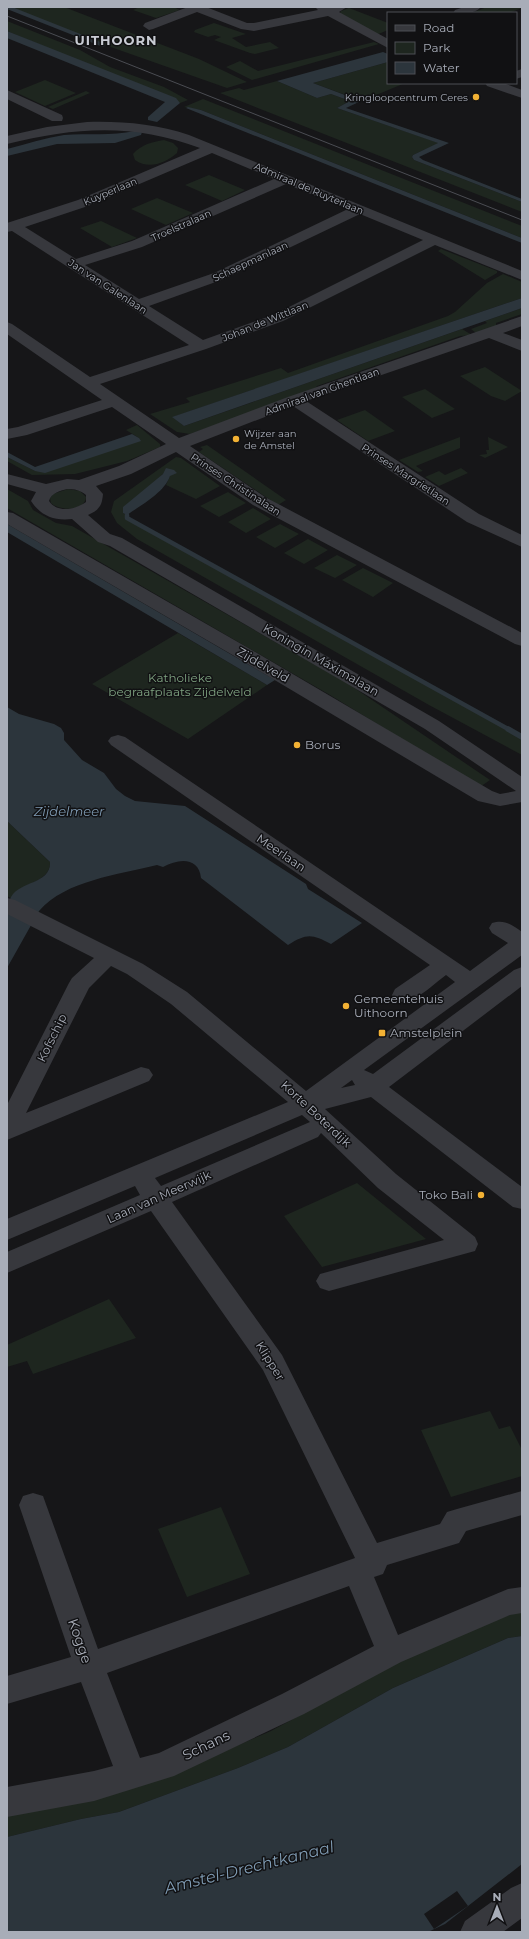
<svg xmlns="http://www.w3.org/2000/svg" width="529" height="1939" font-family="Montserrat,sans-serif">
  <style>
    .green { fill: #1e261f }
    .water { fill: #2c353c }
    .pier { fill: #161618 }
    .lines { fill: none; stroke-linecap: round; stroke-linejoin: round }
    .stream-far2 { stroke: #2c353c; stroke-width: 3.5 }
    .stream-far1 { stroke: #2c353c; stroke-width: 4.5 }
    .stream { stroke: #2c353c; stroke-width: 5.5 }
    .minor { fill: #37383d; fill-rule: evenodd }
    .tram { stroke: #4a4c52; stroke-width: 1 }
    .poi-dot { fill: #f2b134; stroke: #111113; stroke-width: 1.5 }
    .labels { text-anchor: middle; stroke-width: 3; stroke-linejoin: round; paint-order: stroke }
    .far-poi-label { font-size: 10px; fill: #a8adb8; stroke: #111113; text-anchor: end }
    .far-street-label { font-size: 10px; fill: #a8adb8; stroke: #111113 }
    .street-label { font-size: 12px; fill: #a8adb8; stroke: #111113 }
    .park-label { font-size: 12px; fill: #7fa381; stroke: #111113 }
    .poi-label { font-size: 12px; fill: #a8adb8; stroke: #111113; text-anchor: start }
    .far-district-label { font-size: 13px; font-weight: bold; letter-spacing: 1px; fill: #c9ccd4; stroke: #111113 }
    .water-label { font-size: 13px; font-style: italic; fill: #7f9bb3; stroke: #111113 }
    .near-street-label { font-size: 14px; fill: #a8adb8; stroke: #111113 }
    .near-water-label { font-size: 16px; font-style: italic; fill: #7f9bb3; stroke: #111113 }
  </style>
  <rect width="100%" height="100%" fill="#161618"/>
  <path class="green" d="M8,7H64L199,59L247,82L227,88L105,45Z
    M140,7H173L180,10L156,18L133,10Z
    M487,7H522V8L509,13H471Z
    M349,8L388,23V30L376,35L340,14L341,11Z
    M7,21L80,50L110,67L164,87L188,100L180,103L7,31Z
    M214,23L246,34L232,38L246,47L270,42L279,48L255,54L250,53L214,40L221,37L215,35L208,37L194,32L195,30Z
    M374,42L379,44L252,80L226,67L240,61L258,71Z
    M388,62V83H405L362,101L313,83Z
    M45,80L76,93L45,106L15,92Z
    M277,81L317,98L331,94L350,101L337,108L439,143L413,155L412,157L414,160L522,202V212L220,93L239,88L244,90Z
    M86,91L90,93L53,109L48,107Z
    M203,99L522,226V238L201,110L184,107Z
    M164,140L173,143L178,148L177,153C165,163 149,170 135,160L133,154C142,144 152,142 164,140Z
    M209,175L245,190L222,201L185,185Z
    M157,198L193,213L166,225L131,209Z
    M101,221L137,238L112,247L80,228Z
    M441,249L497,271V273L485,280L438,251Z
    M503,274L522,282V298L173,417L184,426L462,329L472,335L460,336L317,386L314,390L190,434L177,432L150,414L190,402L186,398L281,368L288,373L448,316L455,312L487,283Z
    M522,308V314L496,323V326L476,333L471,329L487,323L485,321Z
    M485,367L522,391L505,401L491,396L460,376Z
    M425,389L455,409L432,418L402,397Z
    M365,410L395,431L368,441L337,420Z
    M137,425L160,444V447L127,461L75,474L32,475L7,461V457L35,471L139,438L126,430Z
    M460,437V448L416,466L423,471L418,472L399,460Z
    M488,437L508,447L485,458L479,455L487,454L486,450H489Z
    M207,445L286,500L278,505L199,452L203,449L200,447Z
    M176,457L181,458L220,486L196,499L166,485L170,476L163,474L123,513L127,515V518L522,737V755L429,705L137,539L117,523L111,512L114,501Z
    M461,468L468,473L439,486L425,477L439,471L445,475Z
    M7,489L28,501L33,510L56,523L72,526L347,683L490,780L480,787L330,695L7,508Z
    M68,489L80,491L86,497C85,512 59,511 51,503L50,498L53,494Z
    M228,492L246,503L219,517L200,506Z
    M253,508L271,519L246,533L228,522Z
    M280,524L299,534L275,548L256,537Z
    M308,539L328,550L304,564L284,553Z
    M337,555L357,565L335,578L314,568Z
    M363,568L393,583L373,597L342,580Z
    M178,633L267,685L188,739L92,684Z
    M7,821L50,862C51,882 22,883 11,898L7,896Z
    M357,1183L426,1239L322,1267L284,1216Z
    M109,1299L136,1338L33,1374L27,1361L7,1367V1345Z
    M490,1411L499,1429L510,1426L522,1450V1476L451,1497L421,1430Z
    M221,1507L250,1574L187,1597L158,1529Z
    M522,1611V1636L508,1638L393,1688L288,1747L238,1768L119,1812L81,1819L7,1837V1811L191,1765L271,1731L427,1646L470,1628Z"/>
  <path class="water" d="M7,31L176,98L180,103L157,122L148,120V117L165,102L7,38Z
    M383,52L388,54V62L313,83L361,101L346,108L449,143L419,157L423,160L522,199V202L414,160L412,157L413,155L438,143L337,108L350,101L331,94L317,98L277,81Z
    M188,107L201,110L522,238V243L186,108Z
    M135,131L142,132L141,135L115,143L57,144L7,156V149C26,144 45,138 64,135C88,133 111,136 135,131Z
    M522,298V308L184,426L172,417Z
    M132,434L139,438L141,441L45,473L35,471L7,457V452L35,467Z
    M166,468L174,470L177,473L170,476C164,493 141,505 127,515L123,513V507L163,474Z
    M7,524L275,680L267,685L7,532Z
    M7,707L19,714L54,724L61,728L64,733V740L82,760L104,773L116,789L125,796L135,801L185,806L306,884L308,889L362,923L331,944C312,934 307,933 288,945L201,878C199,857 179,858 163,867L157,865C118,875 66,880 39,911L7,968C7,950 2,912 11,897C20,881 51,884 50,862L7,821Z
    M522,1636V1864L445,1924L428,1932H7V1837L81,1819L119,1812L238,1768L288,1747L393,1688L508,1638Z"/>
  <path class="pier" d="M457,1891L468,1906L434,1929L424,1914Z"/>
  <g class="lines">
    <path class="stream-far2" d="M7,7L103,45"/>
    <path class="stream-far1" d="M127,515V518L510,730"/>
    <path class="stream" d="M508,729L522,737"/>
    <path class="minor" d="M188,7H206L247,23H254L318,10L315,7H347L339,12L388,39V48L328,16L254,31L241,29L197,12L153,29L149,30L143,26L145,23Z
      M464,7H481C474,15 462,13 453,13L455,10Z
      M522,69V77L516,79V71Z
      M485,83H503L522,90V98L487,86Z
      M7,90L62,115L63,118L62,121H52L7,99Z
      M87,122C122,121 156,124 189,135L522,271V280L435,245L283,321L206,349L100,384L179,438L288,397L522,316V326L503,333L522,340V351L489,338L306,401L479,514L522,535V547L467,522L293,406L190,446L265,497L522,633V646L515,644L253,505L176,452L131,474L96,486L103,494C102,506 99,510 88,515L110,534L122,538L439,721L522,777V802L500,806L478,801L236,657L7,524V512L13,513L250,649L492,791L500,794L516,791L425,729L110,546L98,542L72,519C54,521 41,516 31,501L36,492L7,484V474L46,484L67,479L79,480L119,466L166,444L112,407L27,435L7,439V429L18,427L102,400L7,334V322L12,324L90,377L189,345L12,231L7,232V223L78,200L200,148C133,123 76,127 7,144V136L47,127ZM212,153L274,179L132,241L76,259L25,227L88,206ZM286,184L348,209L214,273L139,299L85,265L142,247ZM360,214L423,240L273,315L203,340L149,306L224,279ZM67,489C75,489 80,490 86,495V502C75,510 57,513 49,501C51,493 60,491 67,489Z
      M118,735L125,737L470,971L508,943L492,933L489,928L492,923C505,919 512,925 522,932V955L364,1070L373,1074L514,970L522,967V986L389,1087L522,1187V1209L513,1207L371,1097L325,1109L396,1174L475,1237L478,1244L475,1251L329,1291L320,1288L316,1281L320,1274L444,1240L378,1188L321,1133L318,1137L172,1202L282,1355L377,1543L440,1524L447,1512L457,1509L522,1491V1515L466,1531L459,1543L387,1565L383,1574L374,1577L398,1635L508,1589L522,1587V1613L510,1615L401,1662L304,1714L174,1776L94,1801L7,1817V1787L94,1771L113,1766L81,1682L7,1704V1676L71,1657L19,1505L23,1496L33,1493L43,1496L98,1649L355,1558L263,1370L151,1211L7,1273V1252L140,1195L135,1186L7,1240V1219L288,1102L171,1004L127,974L111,966L89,988L26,1113L141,1067L149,1069L153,1075L149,1081L7,1140V1105L69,983L72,978L94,958L7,914V898L15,900L143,964L187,992L306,1091L455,982L446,975C431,986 413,1006 395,1001L392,995L395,989L430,965L111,745L108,741L111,737ZM352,1080L355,1085L341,1088ZM302,1115L310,1122L161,1186L155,1178ZM349,1586L374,1646L282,1694L159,1753L140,1758L107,1673Z
      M522,1883V1918L503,1932H460L465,1921L511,1888Z"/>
    <path class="tram" d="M7,16L522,220"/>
  </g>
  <g class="poi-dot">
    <circle cx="476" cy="97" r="4"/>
    <circle cx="236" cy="439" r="4"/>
    <circle cx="297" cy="745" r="4"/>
    <circle cx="346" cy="1006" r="4"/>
    <rect x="378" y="1029" width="8" height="8" rx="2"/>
    <circle cx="481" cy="1195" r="4"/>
  </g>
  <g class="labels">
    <g class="far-poi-label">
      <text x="468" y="101">Kringloopcentrum Ceres</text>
      <text x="244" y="437" text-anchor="start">Wijzer aan<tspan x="244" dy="12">de Amstel</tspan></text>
    </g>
    <g class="far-street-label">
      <text transform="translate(309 188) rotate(23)" y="4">Admiraal de Ruyterlaan</text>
      <text transform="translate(110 191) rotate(-23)" y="4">Kuyperlaan</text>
      <text transform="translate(181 225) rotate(-24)" y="4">Troelstralaan</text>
      <text transform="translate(250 261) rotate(-25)" y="4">Schaepmanlaan</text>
      <text transform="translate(108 286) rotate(33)" y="4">Jan van Galenlaan</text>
      <text transform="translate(265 321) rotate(-22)" y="4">Johan de Wittlaan</text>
      <text transform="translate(322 391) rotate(-20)" y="4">Admiraal van Ghentlaan</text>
      <text transform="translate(406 474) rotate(33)" y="4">Prinses Margrietlaan</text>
      <text transform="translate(236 484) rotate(33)" y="4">Prinses Christinalaan</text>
    </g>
    <g class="street-label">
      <text transform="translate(321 660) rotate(30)" y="4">Koningin Máximalaan</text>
      <text transform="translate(263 665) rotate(30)" y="4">Zijdelveld</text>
      <text transform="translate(281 853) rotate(34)" y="4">Meerlaan</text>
      <text transform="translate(52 1038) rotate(-64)" y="4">Kofschip</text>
      <text transform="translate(316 1114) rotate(43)" y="4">Korte Boterdijk</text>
      <text transform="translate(159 1197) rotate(-24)" y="4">Laan van Meerwijk</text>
      <text transform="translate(270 1361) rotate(58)" y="4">Klipper</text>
    </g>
    <g class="park-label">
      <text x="180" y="682">Katholieke<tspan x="180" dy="14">begraafplaats Zijdelveld</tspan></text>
    </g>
    <g class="poi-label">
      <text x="305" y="749">Borus</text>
      <text x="354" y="1003">Gemeentehuis<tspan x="354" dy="14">Uithoorn</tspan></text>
      <text x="390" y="1037">Amstelplein</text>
      <text x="473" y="1199" text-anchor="end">Toko Bali</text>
    </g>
    <g class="far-district-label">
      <text x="116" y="45">UITHOORN</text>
    </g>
    <g class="water-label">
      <text x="69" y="816">Zijdelmeer</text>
    </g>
    <g class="near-street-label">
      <text transform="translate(80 1641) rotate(71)" y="5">Kogge</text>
      <text transform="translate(206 1745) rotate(-26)" y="5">Schans</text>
    </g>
    <g class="near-water-label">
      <text transform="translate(249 1867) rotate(-14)" y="6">Amstel-Drechtkanaal</text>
    </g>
  </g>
  <rect width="529" height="1939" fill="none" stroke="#a8adb8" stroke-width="16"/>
  <rect x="387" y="12" width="130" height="72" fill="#111113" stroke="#4d4f55"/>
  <rect x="395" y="25" width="20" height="6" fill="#37383d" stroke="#4d4f55"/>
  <text x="423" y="32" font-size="12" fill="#a8adb8">Road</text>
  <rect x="395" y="42" width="20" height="12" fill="#1e261f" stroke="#4d4f55"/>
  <text x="423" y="52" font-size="12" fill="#a8adb8">Park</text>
  <rect x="395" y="62" width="20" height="12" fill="#2c353c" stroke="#4d4f55"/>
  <text x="423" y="72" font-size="12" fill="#a8adb8">Water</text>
  <g transform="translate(497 1907)" stroke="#111113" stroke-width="3" paint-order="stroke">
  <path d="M0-3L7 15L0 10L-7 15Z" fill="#a8adb8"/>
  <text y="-6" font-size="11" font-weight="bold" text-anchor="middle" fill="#a8adb8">N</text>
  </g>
</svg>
